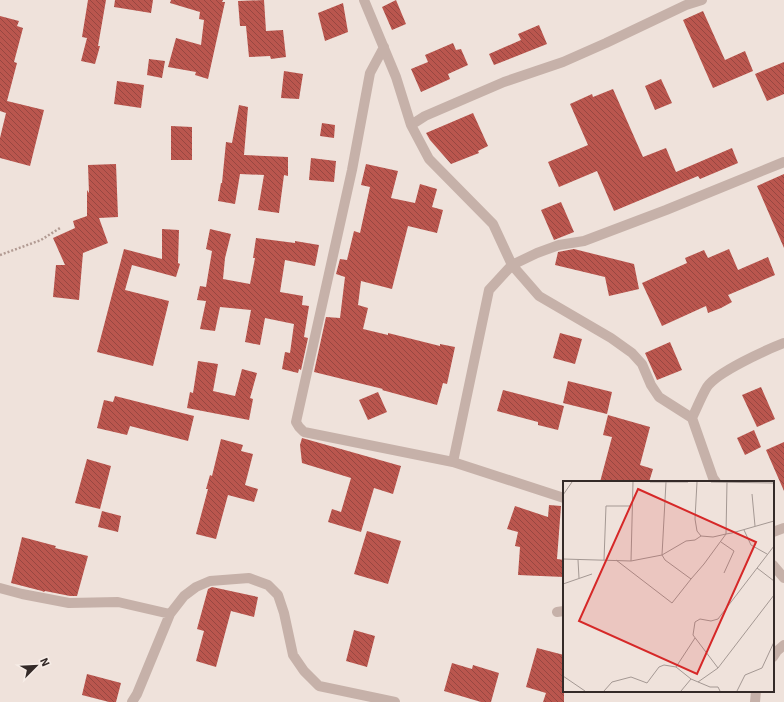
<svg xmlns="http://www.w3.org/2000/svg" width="784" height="702" font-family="'IBM Plex Sans',sans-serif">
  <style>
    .building { fill: url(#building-back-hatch) }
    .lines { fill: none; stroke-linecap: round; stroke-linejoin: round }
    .path { stroke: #b29b93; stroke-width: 2.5; stroke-dasharray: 2 2; stroke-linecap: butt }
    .minor { stroke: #c6b1a9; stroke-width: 10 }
    .inset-road { fill: none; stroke: #a49893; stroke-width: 1 }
    .view { fill: #d62828; fill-opacity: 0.15; stroke: #d62828; stroke-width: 2 }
    .inset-edge { fill: none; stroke: #342a28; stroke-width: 2 }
  </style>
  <defs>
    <pattern id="building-back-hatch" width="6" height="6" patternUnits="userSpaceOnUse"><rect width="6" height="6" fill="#ba564e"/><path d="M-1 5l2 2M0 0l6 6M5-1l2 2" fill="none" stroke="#984741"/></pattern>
  </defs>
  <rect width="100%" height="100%" fill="#efe2db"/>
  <path class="building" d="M88,0H106L98,46H100L95,64L81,61L87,38L82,37Z
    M115,0H153L151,13L114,7Z
    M171,0H223L222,2H225L208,79L195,75L196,72L168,67L176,38L201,45L204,20L199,19L200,12L170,3Z
    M264,0L266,31L283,30L286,57L271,59L270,56L249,57L246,26H240L238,1Z
    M396,0L406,24L392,30L382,7Z
    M343,3L348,32L325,41L318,13Z
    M703,11L725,60L745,51L753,71L713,88L683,20Z
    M0,16L19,21L17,26L23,28L14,62L17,63L7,101L44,110L30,166L0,158V138L6,113L0,111Z
    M539,25L547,44L494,65L489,54L521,40L518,34Z
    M453,43L456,50L461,49L468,65L448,74L450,79L421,92L411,69L428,62L425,55Z
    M149,59L165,61L162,78L147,75Z
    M784,62V94L767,101L755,74Z
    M284,71L303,74L299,99L281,98Z
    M661,79L672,103L655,110L645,86Z
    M117,81L144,85L141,108L114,104Z
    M613,89L643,157L666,148L676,172L732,148L738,163L700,179L698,176L614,211L597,171L559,187L548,162L588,145L570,104L592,94L593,97Z
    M239,105L248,107L244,155L288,157V176L284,175L279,213L258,210L264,175L240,174L235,204L218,201L221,183H222L226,142L232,143Z
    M473,113L488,146L478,151L479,153L451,164L430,140L426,133Z
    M322,123L335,125L334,138L320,136Z
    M171,126L192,127V160H171Z
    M311,158L336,161L334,182L309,180Z
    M116,164L118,217L99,218L108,243L83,253L79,300L53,297L56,265H65L53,238L75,228L73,221L87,216V190L89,193L88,165Z
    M366,164L398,171L391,198L415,203L420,184L437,189L432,207L443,210L437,233L408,226L392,289L361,281L358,305L368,308L363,329L388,335V333L440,346V344L455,347L447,384L443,383L437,405L382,390L383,389L314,372L326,317L340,318L345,277L336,274L340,259L347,260L354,231L360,233L370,187L361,185Z
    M784,174V248L757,186Z
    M561,202L574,232L554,240L541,210Z
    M162,229L179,230L178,263L180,264L176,277L132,265L125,290L169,301L153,366L97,352L124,249L162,259Z
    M210,229L231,234L225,258L223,279L250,284L255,258H253L256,238L295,243V241L319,245L315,266L285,260L280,292L303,296L302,305L309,306L304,337L308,338L301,370L299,369L298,373L282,369L285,352L290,353L294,324L265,318L260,345L245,342L251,310L220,307L215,331L200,329L206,301L197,300L200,286L206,287L212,251L206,249Z
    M574,249L634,264L639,289L609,296L605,277L555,265L558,252Z
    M729,249L738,270L768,257L775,275L728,295L732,302L721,308L708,313L706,306L662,326L642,283L687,263L685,258L704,250L708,258Z
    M560,333L582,339L575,364L553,358Z
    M670,342L682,370L657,380L645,353Z
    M198,361L218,364L213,391L235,396L242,369L257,373L250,398L253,399L249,420L187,408L190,392L193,393Z
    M568,381L612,392L607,414L563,403Z
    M761,387L775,419L757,427L742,395Z
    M503,390L564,406L558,430L538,425V422L497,411Z
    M378,392L387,412L368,420L359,400Z
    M115,396L194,416L188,441L130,426L127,435L97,428L104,400L113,402Z
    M608,415L650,427L640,465L653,469L649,482H600L612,437L603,435Z
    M754,430L761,447L745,455L737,438Z
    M302,438L401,466L393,494L374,488L361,532L328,522L332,509L341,512L351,478L302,463L300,445Z
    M221,439L243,445L241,451L253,454L245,485L258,489L254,502L228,495L216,539L196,534L208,489H206L210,475L212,476Z
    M784,442V491L766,450Z
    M87,459L111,466L100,509L75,503Z
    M549,505L561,506L557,559L564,560V577L518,575L520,547L515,546L518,532L507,529L515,506L548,517Z
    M102,511L121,516L118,532L98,527Z
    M367,531L401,541L388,584L354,574Z
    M22,537L56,546L55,548L88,556L77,596H70L45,591L44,592L42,591L11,583Z
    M212,587L258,597L254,617L231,611L216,667L196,661L204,631L197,629L208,589Z
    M354,630L375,636L367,667L346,661Z
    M537,648L564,655V702H543L546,693L526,687Z
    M452,663L472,669L473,665L499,673L491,702H481L444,691Z
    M87,674L121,683L116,702H109L82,695Z"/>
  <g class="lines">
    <path class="path" d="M0,255L41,240L60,228"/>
    <path class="minor" d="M364,0L396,77L411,125L425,116L504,82L563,62L606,43L686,5L702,0
      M384,47L370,73L352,170L296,422L299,427L304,432L453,462
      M411,125L429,159L493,224L512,265L537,253L559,245L584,241L666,210L784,162
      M692,418C697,408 701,397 707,387C717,372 766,350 784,343
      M564,498L453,462L489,290L512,265L539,296L611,338L632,353L642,364L651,385L659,397L692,418L713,478L716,482
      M773,532L784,528
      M773,565L784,578
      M0,588L22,594L69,603L118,602L170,614
      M557,612L564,611
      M773,657L777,651L784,645
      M132,702L137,694L170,614L184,596L196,587L210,581L249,578L268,585L278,595L284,613L293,655L304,671L319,686L395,702
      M755,702L756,691"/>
  </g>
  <g transform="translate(563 481)">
    <rect width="211" height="211" fill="#efe2db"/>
    <path class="inset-road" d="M87,1H103M134,1L132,38L134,50L138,55M148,1L211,2M164,1L163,53L141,83L128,98L102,79L99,74L123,60L132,59L138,55L150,56L163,53L169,52L211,40M189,13L192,45M0,14L9,1M181,49L188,64L204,73M158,61L171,70L161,92M0,78L68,80L70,1M15,79L16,97M41,79L43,25H68M53,79L109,122L128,98M68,80L99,74L103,1H125M194,87L211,100M0,103L29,93M113,186L128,198L147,206H155L157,210M155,187L130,154L132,141L137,138L148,140L155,138L211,65M0,195L22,210M135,201L155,187L211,114M41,210L49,201L68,196L84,202L96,186L101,184L113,186L132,157M118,210L128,198M174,210L182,194L199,187L211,161"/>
    <path class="view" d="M75,8L193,61L134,193L16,140Z"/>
    <rect width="211" height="211" class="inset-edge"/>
  </g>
  <g transform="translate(36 666) rotate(66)" stroke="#f7ede7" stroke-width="3" paint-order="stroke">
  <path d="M0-3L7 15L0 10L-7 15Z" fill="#342a28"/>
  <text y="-6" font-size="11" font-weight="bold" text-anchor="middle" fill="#342a28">N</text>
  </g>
</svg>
